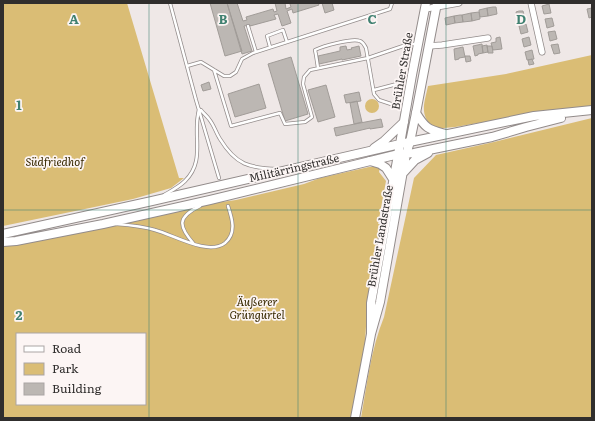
<svg xmlns="http://www.w3.org/2000/svg" width="595" height="421" font-family="Literata,serif">
  <style>
    .green { fill: #dabd75; fill-rule: evenodd }
    .building { fill: #bcb7b3; stroke: #a19c98 }
    .lines { fill: none; stroke-linecap: round; stroke-linejoin: round }
    .lane-casing { stroke: #938c8b; stroke-width: 4 }
    .street-casing { stroke: #938c8b; stroke-width: 7 }
    .secondary-casing { stroke: #938c8b; stroke-width: 10 }
    .primary-casing { stroke: #938c8b; stroke-width: 10 }
    .lane { stroke: #fff; stroke-width: 2.5 }
    .street { stroke: #fff; stroke-width: 5.5 }
    .secondary { stroke: #fff; stroke-width: 8 }
    .primary { stroke: #fff; stroke-width: 8 }
    .grid { fill: none; stroke: #408171; stroke-width: 1; stroke-opacity: 0.55 }
    .labels { text-anchor: middle; stroke-width: 3.5; stroke-linejoin: round; paint-order: stroke }
    .street-label { font-size: 11px; fill: #302e2d; stroke: #fcf5f4 }
    .park-label { font-size: 11px; font-style: italic; fill: #382900; stroke: #fcf5f4 }
    .grid-label { font-size: 13px; text-anchor: middle; font-weight: bold; fill: #408171; stroke: #fcf5f4; stroke-width: 3.5; stroke-linejoin: round; paint-order: stroke }
  </style>
  <rect width="100%" height="100%" fill="#efe8e7"/>
  <path class="green" d="M3,3H127L179,178H184L171,188L133,199L3,226Z
    M592,55V106L536,113L455,127L434,129C419,114 424,105 428,86L506,74Z
    M365 106a7 7 0 1 1 14 0a7 7 0 1 1-14 0Z
    M592,118V418H361C367,384 371,349 384,317L414,178L436,155L494,142Z
    M369,167H375L380,168L379,172L386,181L378,224H382L367,310L365,343L351,418H3V246L14,245L58,237L194,206L236,200L304,184L320,178ZM17,334H145V404H17Z"/>
  <path class="building" d="M210,3H227L242,51L225,56Z
    M227,3H237L243,21L247,20L246,17L273,9L274,12L277,11L275,3H285L286,9L291,7L290,4L293,3H318L319,5L293,13L292,9L287,11L291,23L282,26L278,14L274,15L276,19L250,26V25L244,26L252,51L242,54Z
    M322,3H332L334,10L325,13Z
    M549,4L551,13L544,14L542,6Z
    M493,7H496L497,14L488,16L487,8Z
    M487,8L488,16L480,17L479,10Z
    M592,8V17L589,18L587,9Z
    M519,11H523L525,19L518,21L516,12Z
    M479,12L480,19L472,21L471,13Z
    M471,13L472,21L463,22L462,15Z
    M460,15H462L463,22L455,23L454,16Z
    M454,16L455,23L446,25L445,18Z
    M552,18L554,26L547,28L545,19Z
    M526,24L528,32L521,34L519,26Z
    M555,31L557,39L550,41L548,32Z
    M500,37L502,49L493,50L491,43L496,42V38Z
    M529,37L531,45L524,47L522,39Z
    M482,44L483,53L478,54V55L475,56L473,46Z
    M558,44L560,53L554,54L551,45Z
    M487,45L488,52L483,53L482,46Z
    M346,46L347,50L352,49L351,48L359,46L361,56L342,60V59L319,64L318,56L340,51V47Z
    M487,46H492L493,53H488Z
    M463,47L465,57L459,58V59L455,60L454,49Z
    M532,50L534,59L527,60L525,52Z
    M465,56H470L471,61L466,62Z
    M291,57L308,114L285,121L268,64Z
    M532,59L534,64L529,65L528,60Z
    M209,82L211,89L203,91L201,85Z
    M259,84L266,108L235,117L228,94Z
    M326,85L335,117L318,122L308,90Z
    M359,92L361,101L346,103L344,95Z
    M357,101L362,122L354,124L350,103Z
    M381,119L383,127L370,129V128L336,136L334,128Z"/>
  <g class="lines">
    <g class="lane-casing">
      <path id="lane" d="M170,3L196,100L219,178
        M248,26L256,52
        M270,47L267,36L283,30L287,42
        M187,66L201,62L224,76H230L236,72L242,59L253,53L390,9L392,3
        M318,68L316,55L315,50C323,46 352,38 360,41C363,42 365,46 366,48L374,94L379,100L397,106
        M214,70L231,126L280,113L285,124L305,122L312,117L303,84L304,77L310,70L368,58L409,44H417
        M374,90L397,84
        M201,110C203,113 207,116 209,119C214,125 216,133 220,139C236,165 249,168 278,169
        M164,195C171,191 179,187 185,181C202,164 196,146 197,125C197,120 198,114 199,109
        M116,224C129,225 142,226 155,230C174,235 208,256 225,243C237,233 232,218 228,206
        M194,244C178,226 177,217 200,206"/>
    </g>
    <g class="street-casing">
      <path id="street" d="M531,3L542,52
        M425,9L459,3
        M429,46L442,45L488,38"/>
    </g>
    <g class="secondary-casing">
      <path id="secondary" d="M410,142L416,113L437,3
        M374,148L384,141L404,122
        M3,234L152,201L400,144L412,75L426,3
        M3,242L16,241L103,224L210,200L399,154"/>
    </g>
    <g class="primary-casing">
      <path id="primary" d="M416,113C426,129 428,129 445,134
        M401,154L414,153L492,137L526,127L561,118
        M370,161L380,164L386,168L393,179
        M403,173L415,160L428,153
        M371,334V303L400,144L534,116L592,110
        M355,418L371,334L380,302L406,154L410,142"/>
    </g>
    <use href="#lane" class="lane"/>
    <use href="#street" class="street"/>
    <use href="#secondary" class="secondary"/>
    <use href="#primary" class="primary"/>
  </g>
  <path class="grid" d="M149,3V418M298,3V418M446,3V418M3,210H592"/>
  <g class="labels">
    <g class="street-label">
      <text transform="translate(402 71) rotate(-80)" y="4">Brühler Straße</text>
      <text transform="translate(294 168) rotate(-13)" y="4">Militärringstraße</text>
      <text transform="translate(380 236) rotate(-80)" y="4">Brühler Landstraße</text>
    </g>
    <g class="park-label">
      <text x="55" y="166">Südfriedhof</text>
      <text x="257" y="306">Äußerer<tspan x="257" dy="13">Grüngürtel</tspan></text>
    </g>
  </g>
  <g class="grid-label">
    <text x="74" y="24">A</text>
    <text x="223" y="24">B</text>
    <text x="372" y="24">C</text>
    <text x="521" y="24">D</text>
    <text x="19" y="110">1</text>
    <text x="19" y="320">2</text>
  </g>
  <rect width="595" height="421" fill="none" stroke="#302e2d" stroke-width="8"/>
  <rect x="16" y="333" width="130" height="72" fill="#fcf5f4" stroke="#aaa5a4"/>
  <rect x="24" y="346" width="20" height="6" fill="#ffffff" stroke="#aaa5a4"/>
  <text x="52" y="353" font-size="12" fill="#302e2d">Road</text>
  <rect x="24" y="363" width="20" height="12" fill="#dabd75" stroke="#aaa5a4"/>
  <text x="52" y="373" font-size="12" fill="#302e2d">Park</text>
  <rect x="24" y="383" width="20" height="12" fill="#bcb7b3" stroke="#aaa5a4"/>
  <text x="52" y="393" font-size="12" fill="#302e2d">Building</text>
</svg>
